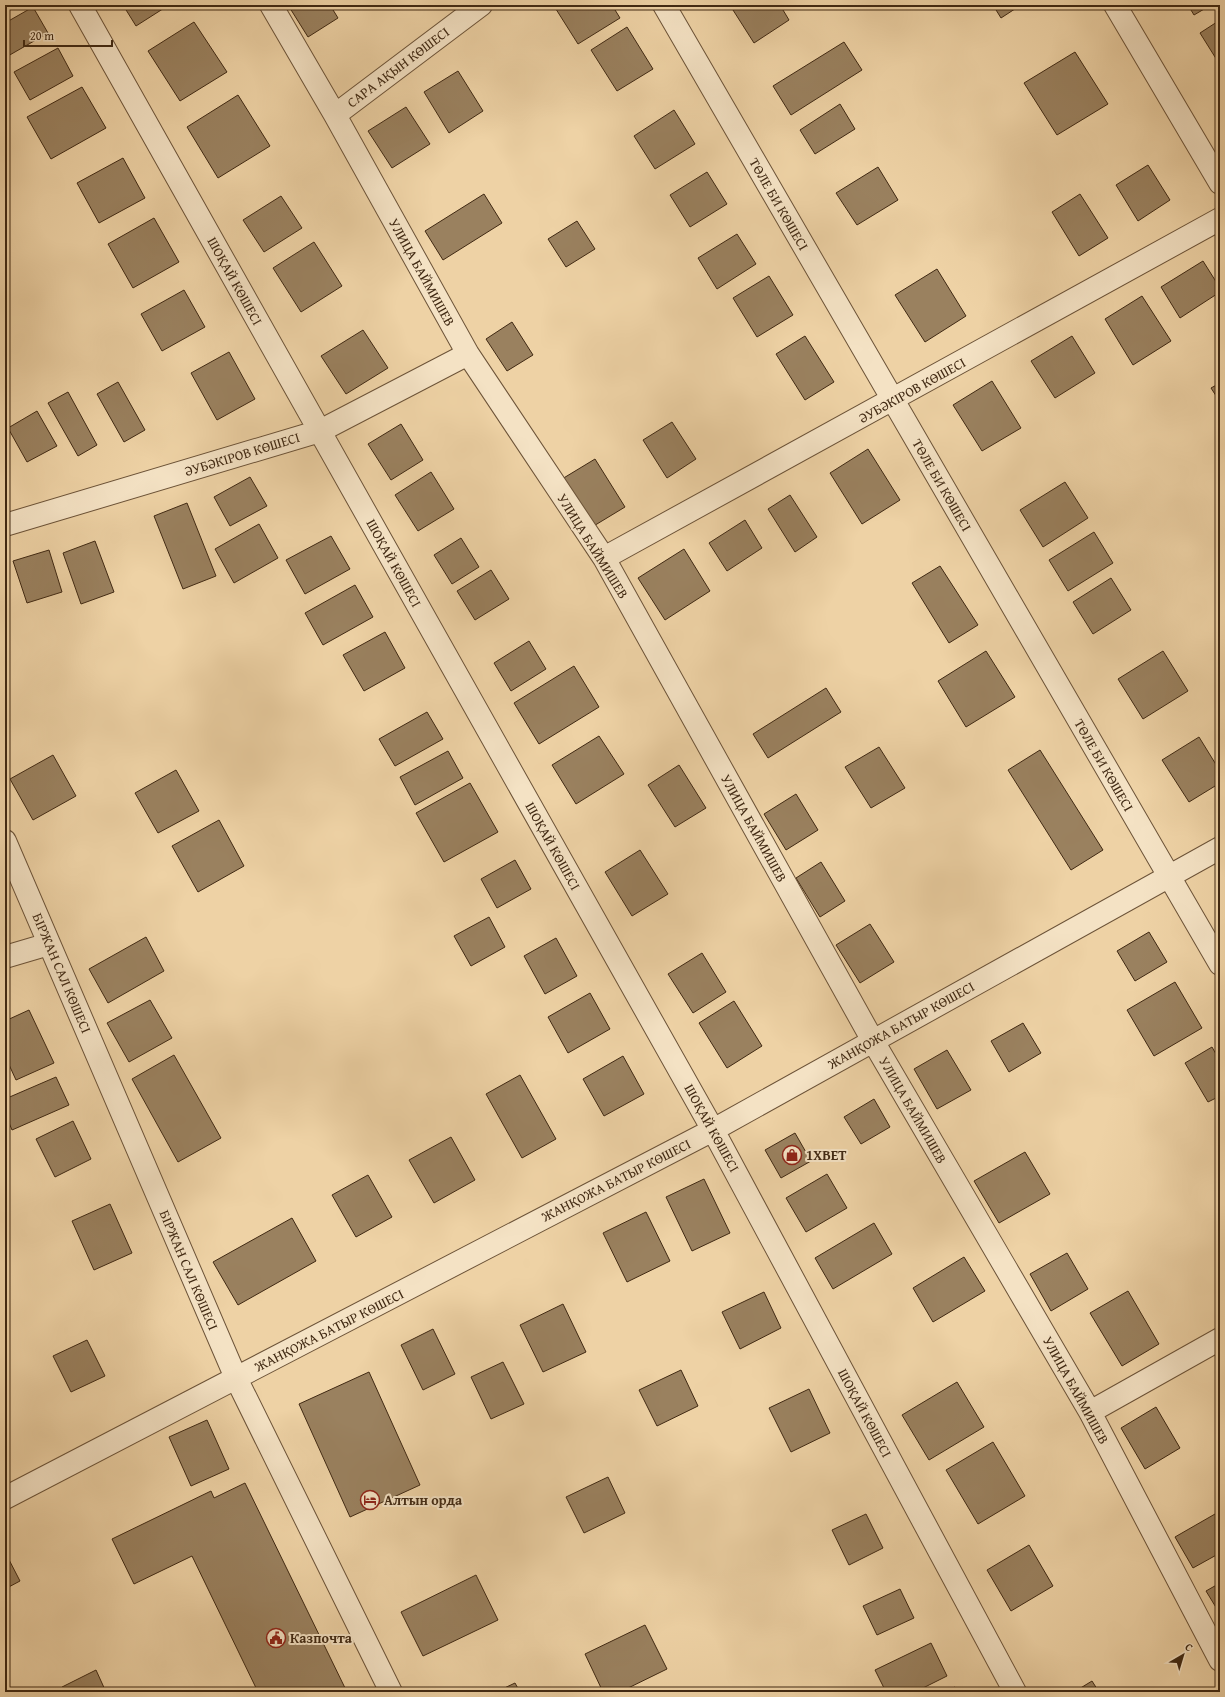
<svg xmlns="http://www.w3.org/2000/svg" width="1225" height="1697" font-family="'Gentium Book Plus',serif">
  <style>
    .building { fill: #9a815f; stroke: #402913 }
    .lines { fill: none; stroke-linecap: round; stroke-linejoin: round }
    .minor-casing { stroke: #6c5338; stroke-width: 24 }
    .minor { stroke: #f4e2c4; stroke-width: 22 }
    .labels { text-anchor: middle; stroke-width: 4; stroke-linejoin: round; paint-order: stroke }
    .street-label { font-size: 14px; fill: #402913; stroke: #f4e2c4 }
    .poi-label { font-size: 14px; font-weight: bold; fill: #402913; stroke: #f4e2c4; text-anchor: start }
  </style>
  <rect width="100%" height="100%" fill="#eed2a5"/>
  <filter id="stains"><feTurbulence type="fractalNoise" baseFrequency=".005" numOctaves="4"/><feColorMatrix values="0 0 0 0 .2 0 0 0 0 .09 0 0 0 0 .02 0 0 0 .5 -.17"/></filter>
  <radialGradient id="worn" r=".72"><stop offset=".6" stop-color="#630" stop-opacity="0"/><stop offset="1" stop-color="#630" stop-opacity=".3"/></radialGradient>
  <path class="building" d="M123,5H169L136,26Z
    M288,5H330L338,18L308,37Z
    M556,5H612L620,18L578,44L554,6Z
    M742,5H780L789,20L754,43L733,10Z
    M993,5H1021L1001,18Z
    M1188,5H1211L1194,15Z
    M33,7L48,33L8,56L5,50V23Z
    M1220,20V65L1200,33Z
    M194,22L227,72L180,101L148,51Z
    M627,27L653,69L617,91L591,50Z
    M844,42L862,70L791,115L773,86Z
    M58,48L73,76L30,100L14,72Z
    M1075,52L1108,104L1057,135L1024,83Z
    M458,71L483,111L449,133L424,92Z
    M82,87L106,128L51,159L27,117Z
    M238,95L270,146L218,178L187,127Z
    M840,104L855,129L815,154L800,130Z
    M406,107L430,144L392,168L368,131Z
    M674,110L695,144L655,169L634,136Z
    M123,158L145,198L99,223L77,183Z
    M1148,165L1170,200L1138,221L1116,185Z
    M878,167L898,200L857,225L836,193Z
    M707,172L727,204L690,227L670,195Z
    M484,194L502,223L443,260L425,231Z
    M1080,194L1108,238L1079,256L1052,212Z
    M281,196L302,228L264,252L243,220Z
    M154,218L179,262L133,288L108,244Z
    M577,221L595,249L566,267L548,239Z
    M737,234L756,264L717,289L698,258Z
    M314,242L342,286L301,312L273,268Z
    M1203,261L1220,288V292L1180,318L1161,287Z
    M937,269L966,316L925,342L895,295Z
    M769,276L793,315L757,337L733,298Z
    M184,290L205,327L162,351L141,314Z
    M1142,296L1171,341L1133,365L1105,319Z
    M512,322L533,355L507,371L486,339Z
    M363,330L388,368L346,394L321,356Z
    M805,336L834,382L805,400L776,354Z
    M1072,336L1095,373L1055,398L1031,361Z
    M229,352L255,399L217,420L191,373Z
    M992,381L1021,428L982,451L953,405Z
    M118,382L145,430L124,442L97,394Z
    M1220,383V402L1211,388Z
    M68,392L97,445L78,456L48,403Z
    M37,411L57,446L27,462L8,428Z
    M672,422L696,459L667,478L643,440Z
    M401,424L423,460L391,480L368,444Z
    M868,449L900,500L862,524L830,473Z
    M595,459L625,507L592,527L562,479Z
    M431,472L454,509L418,531L395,495Z
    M250,477L267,506L230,526L214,497Z
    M1065,482L1088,518L1043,547L1020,510Z
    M790,495L817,537L795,552L768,509Z
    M187,503L216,576L183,589L154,516Z
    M745,520L762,548L727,571L709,543Z
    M259,524L278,558L234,583L215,549Z
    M1094,532L1113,563L1068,591L1049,560Z
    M331,536L350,569L305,594L286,560Z
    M461,538L479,567L452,584L434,555Z
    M95,541L114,592L81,604L63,553Z
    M684,549L710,591L665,620L638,578Z
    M49,550L62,592L27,603L13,561Z
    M940,566L978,625L949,643L912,583Z
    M491,570L509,599L475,620L457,591Z
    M1111,578L1131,610L1093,634L1073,602Z
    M355,585L373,617L323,645L305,613Z
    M385,632L405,668L364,691L343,655Z
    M529,641L546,669L511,691L494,663Z
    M986,651L1015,697L966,727L938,681Z
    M1163,651L1188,691L1143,719L1118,679Z
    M574,666L599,707L539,744L514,703Z
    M826,688L841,712L768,758L753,734Z
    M427,712L443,739L395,766L379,739Z
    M599,736L624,774L576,804L552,765Z
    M1199,737L1220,771V783L1189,802L1162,760Z
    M879,747L905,788L871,808L845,767Z
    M1040,750L1103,850L1071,870L1008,770Z
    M448,751L463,778L415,805L400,777Z
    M53,755L76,796L33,820L10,779Z
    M679,765L706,808L675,827L648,785Z
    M176,770L199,811L158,833L135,793Z
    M470,783L498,832L444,862L416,813Z
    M796,794L818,830L786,850L764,814Z
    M219,820L244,866L198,892L172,846Z
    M640,850L668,894L632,916L605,872Z
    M515,860L531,889L497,908L481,879Z
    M821,862L845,901L820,917L796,878Z
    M489,917L505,947L471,966L454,936Z
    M870,924L894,962L860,983L836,945Z
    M1149,932L1167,962L1135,981L1117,951Z
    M146,937L164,971L108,1003L89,969Z
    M556,938L577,976L545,994L524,956Z
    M702,953L726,992L693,1013L668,974Z
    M1175,982L1202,1028L1154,1056L1127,1010Z
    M590,993L610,1029L568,1053L548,1017Z
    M150,1000L172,1038L129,1062L107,1023Z
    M734,1001L762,1046L727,1068L699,1023Z
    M29,1010L54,1063L16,1080L5,1056V1021Z
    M1023,1023L1041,1053L1009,1072L991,1041Z
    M1212,1047L1220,1061V1096L1208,1102L1185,1063Z
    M947,1050L971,1090L937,1109L914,1069Z
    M174,1055L221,1138L178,1162L132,1079Z
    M623,1056L644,1094L604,1116L583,1079Z
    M520,1075L556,1139L522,1158L486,1094Z
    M56,1077L69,1105L12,1130L5,1113V1099Z
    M874,1099L890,1127L861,1144L844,1117Z
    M73,1121L91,1159L55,1177L36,1139Z
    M795,1133L811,1161L781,1178L765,1150Z
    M451,1137L475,1180L434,1203L409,1160Z
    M1025,1152L1050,1194L999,1223L974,1181Z
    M827,1174L847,1208L806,1232L786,1198Z
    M368,1175L392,1217L356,1237L332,1195Z
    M704,1179L730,1233L692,1251L666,1197Z
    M110,1204L132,1253L94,1270L72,1221Z
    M646,1212L670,1261L627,1282L603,1233Z
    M292,1218L316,1261L238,1305L213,1262Z
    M874,1223L892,1254L833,1289L815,1258Z
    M1067,1253L1088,1289L1051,1311L1030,1274Z
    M964,1257L985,1291L933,1322L913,1288Z
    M1128,1291L1159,1344L1122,1366L1090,1313Z
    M764,1292L781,1328L740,1349L722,1312Z
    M563,1304L586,1352L543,1372L520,1325Z
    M433,1329L455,1374L423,1390L401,1345Z
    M87,1340L105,1376L71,1392L53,1356Z
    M503,1362L524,1404L491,1419L471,1377Z
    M681,1370L698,1406L657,1426L639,1390Z
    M369,1372L420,1485L350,1517L299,1404Z
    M957,1382L984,1427L929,1460L902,1415Z
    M809,1389L830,1433L791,1452L769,1408Z
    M1156,1407L1180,1448L1145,1469L1121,1428Z
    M207,1420L229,1469L191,1486L169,1437Z
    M993,1442L1025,1496L978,1524L946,1470Z
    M608,1477L625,1513L584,1533L566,1497Z
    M245,1483L347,1692H258L192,1556L134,1584L112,1539L211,1491L214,1498Z
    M866,1514L883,1548L849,1565L832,1530Z
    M1215,1514L1220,1521V1553L1193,1568L1175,1537Z
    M1029,1545L1053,1586L1011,1611L987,1570Z
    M5,1552L20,1581L5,1589Z
    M476,1575L498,1620L423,1656L401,1612Z
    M1220,1583V1614L1206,1591Z
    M900,1589L914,1618L877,1635L863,1606Z
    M645,1625L667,1669L620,1692H603L585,1654Z
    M931,1643L947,1676L915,1692H886L875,1670Z
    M96,1670L106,1692H64L62,1687Z
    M1092,1681L1099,1692H1074Z
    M515,1683L520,1692H496Z
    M955,1687L957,1692H945Z"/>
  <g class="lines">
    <g class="minor-casing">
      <path id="minor" d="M80,5L713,1130L1015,1692
        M271,5L335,115L468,354L604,558L873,1041L1090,1412L1220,1660
        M664,5L1220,964
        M1115,5L1220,183
        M335,115L481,5
        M5,525L320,431L468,354
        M604,558L1220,219
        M5,841L236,1378L391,1692
        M5,957L49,944
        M1090,1412L1220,1339
        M5,1498L713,1130L1220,848"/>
    </g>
    <use href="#minor" class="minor"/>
  </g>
  <defs>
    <g id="shop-ring" transform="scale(1)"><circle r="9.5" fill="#f4e2c4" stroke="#8f2418" stroke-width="1.5"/><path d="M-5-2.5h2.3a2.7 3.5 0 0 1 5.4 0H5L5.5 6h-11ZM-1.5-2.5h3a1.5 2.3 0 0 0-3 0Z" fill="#8f2418"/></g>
    <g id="hotel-ring" transform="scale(1)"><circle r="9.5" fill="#f4e2c4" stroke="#8f2418" stroke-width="1.5"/><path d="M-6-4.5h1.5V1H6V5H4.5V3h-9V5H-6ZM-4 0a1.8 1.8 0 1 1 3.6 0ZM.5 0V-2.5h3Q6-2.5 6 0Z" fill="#8f2418"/></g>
    <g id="civic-ring" transform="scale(1)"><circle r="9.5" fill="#f4e2c4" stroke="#8f2418" stroke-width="1.5"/><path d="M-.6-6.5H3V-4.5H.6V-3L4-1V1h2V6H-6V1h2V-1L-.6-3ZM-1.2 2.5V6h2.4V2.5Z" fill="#8f2418"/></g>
  </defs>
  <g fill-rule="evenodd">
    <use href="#shop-ring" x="792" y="1155"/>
    <use href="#hotel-ring" x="370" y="1500"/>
    <use href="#civic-ring" x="276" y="1638"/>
  </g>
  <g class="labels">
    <g class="street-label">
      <text transform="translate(398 67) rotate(-37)" y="5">САРА АҚЫН КӨШЕСІ</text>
      <text transform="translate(779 204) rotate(60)" y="5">ТӨЛЕ БИ КӨШЕСІ</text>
      <text transform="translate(422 272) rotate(61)" y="5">УЛИЦА БАЙМИШЕВ</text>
      <text transform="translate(235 281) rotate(61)" y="5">ШОҚАЙ КӨШЕСІ</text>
      <text transform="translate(912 390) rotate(-29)" y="5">ӘУБӘКІРОВ КӨШЕСІ</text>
      <text transform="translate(242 454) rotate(-17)" y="5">ӘУБӘКІРОВ КӨШЕСІ</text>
      <text transform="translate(942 485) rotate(60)" y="5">ТӨЛЕ БИ КӨШЕСІ</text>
      <text transform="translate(593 546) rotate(58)" y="5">УЛИЦА БАЙМИШЕВ</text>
      <text transform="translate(394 563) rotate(61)" y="5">ШОҚАЙ КӨШЕСІ</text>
      <text transform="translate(1104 765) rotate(60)" y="5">ТӨЛЕ БИ КӨШЕСІ</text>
      <text transform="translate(754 828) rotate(61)" y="5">УЛИЦА БАЙМИШЕВ</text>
      <text transform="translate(553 846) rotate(61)" y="5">ШОҚАЙ КӨШЕСІ</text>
      <text transform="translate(62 973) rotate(67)" y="5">БІРЖАН САЛ КӨШЕСІ</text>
      <text transform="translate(901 1025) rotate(-29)" y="5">ЖАНҚОЖА БАТЫР КӨШЕСІ</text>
      <text transform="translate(913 1110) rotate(60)" y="5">УЛИЦА БАЙМИШЕВ</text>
      <text transform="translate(712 1128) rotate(61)" y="5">ШОҚАЙ КӨШЕСІ</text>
      <text transform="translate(616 1180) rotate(-27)" y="5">ЖАНҚОЖА БАТЫР КӨШЕСІ</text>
      <text transform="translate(189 1270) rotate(67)" y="5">БІРЖАН САЛ КӨШЕСІ</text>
      <text transform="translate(329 1330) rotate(-27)" y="5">ЖАНҚОЖА БАТЫР КӨШЕСІ</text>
      <text transform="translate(1076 1390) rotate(61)" y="5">УЛИЦА БАЙМИШЕВ</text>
      <text transform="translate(865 1413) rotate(62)" y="5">ШОҚАЙ КӨШЕСІ</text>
    </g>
    <g class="poi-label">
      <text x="806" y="1160">1XBET</text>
      <text x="384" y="1505">Алтын орда</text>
      <text x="290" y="1643">Казпочта</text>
    </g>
  </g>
  <rect width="1225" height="1697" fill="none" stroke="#eed2a5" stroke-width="20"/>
  <rect x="6" y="6" width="1213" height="1685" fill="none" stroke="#402913" stroke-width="2"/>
  <rect x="10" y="10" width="1205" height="1677" fill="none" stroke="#402913"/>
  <g transform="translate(1183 1655) rotate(38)" stroke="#f4e2c4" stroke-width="3" paint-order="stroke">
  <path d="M0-3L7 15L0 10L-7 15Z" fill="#402913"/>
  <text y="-6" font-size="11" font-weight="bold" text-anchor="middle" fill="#402913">С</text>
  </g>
  <path d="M24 40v6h88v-6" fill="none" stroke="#402913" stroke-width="2"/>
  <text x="30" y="40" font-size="12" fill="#402913" stroke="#f4e2c4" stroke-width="3" paint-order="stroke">20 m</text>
  <rect width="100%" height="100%" filter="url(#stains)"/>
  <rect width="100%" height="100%" fill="url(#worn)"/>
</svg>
